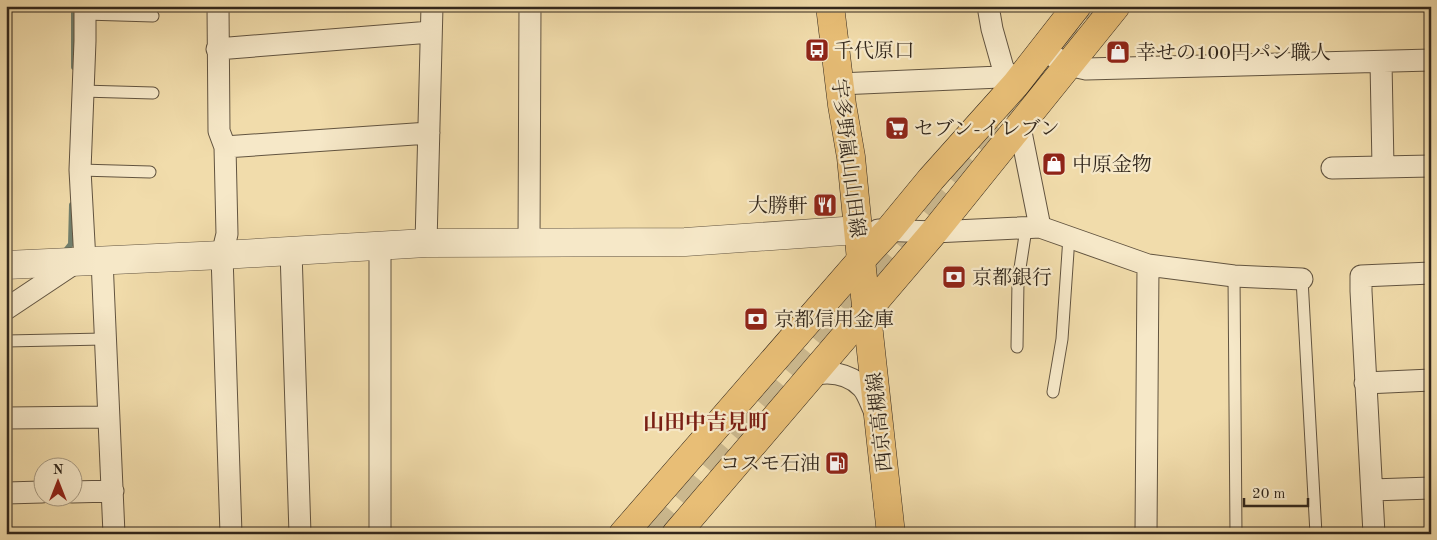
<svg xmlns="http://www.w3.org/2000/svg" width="1437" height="540" font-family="'Old Standard TT','Noto Serif JP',serif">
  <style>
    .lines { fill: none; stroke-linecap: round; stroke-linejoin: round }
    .stream { stroke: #72806e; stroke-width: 6 }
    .trunk-tunnel { stroke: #cbb88e; stroke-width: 28; stroke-dasharray: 28 14; stroke-linecap: butt }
    .service-casing { stroke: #625440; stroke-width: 13 }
    .minor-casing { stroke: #625440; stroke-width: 23 }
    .tertiary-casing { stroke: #625440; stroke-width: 29 }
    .primary-casing { stroke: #32271c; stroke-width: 29 }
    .trunk-casing { stroke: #32271c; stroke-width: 29 }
    .service { stroke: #f6e8c8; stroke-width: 11 }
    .minor { stroke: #f6e8c8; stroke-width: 21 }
    .tertiary { stroke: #f6e8c8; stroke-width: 28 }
    .primary { stroke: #e8be76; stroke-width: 28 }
    .trunk { stroke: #e8be76; stroke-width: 28 }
    .labels { text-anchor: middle; stroke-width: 4.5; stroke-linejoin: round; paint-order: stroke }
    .poi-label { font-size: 20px; fill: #32271c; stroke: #f6e8c8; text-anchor: start }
    .street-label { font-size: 20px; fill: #32271c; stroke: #f6e8c8 }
    .neighbourhood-label { font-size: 21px; font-weight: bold; fill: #7a1f14; stroke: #f6e8c8 }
  </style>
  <rect width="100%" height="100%" fill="#f1dcab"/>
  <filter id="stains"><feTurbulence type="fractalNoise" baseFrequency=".004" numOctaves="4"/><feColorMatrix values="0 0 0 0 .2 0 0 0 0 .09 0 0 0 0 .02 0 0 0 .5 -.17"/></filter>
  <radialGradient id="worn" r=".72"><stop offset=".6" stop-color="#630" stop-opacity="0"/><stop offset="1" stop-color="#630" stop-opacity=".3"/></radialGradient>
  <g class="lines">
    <path class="stream" d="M74,67V6
      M63,254L71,244L72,205"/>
    <path class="trunk-tunnel" d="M655,534L1098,6"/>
    <g class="service-casing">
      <path id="service" d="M85,14L153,16
        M82,91L153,93
        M80,170L150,172
        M1234,276L1236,534
        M1302,279L1316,534
        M6,341L104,339
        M1017,347L1018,281L1026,229
        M1053,392L1062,339L1069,237"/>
    </g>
    <g class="minor-casing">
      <path id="minor" d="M85,6V41L80,170L85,261
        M218,6L219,131L225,147L227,234L222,255L231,534
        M988,6L992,29L1003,68L1016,84
        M217,49L431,32
        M1043,50L1068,65L1086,69L1431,60
        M1381,62L1383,167
        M839,84L1000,77L1016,84
        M1020,127L1040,227
        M225,147L429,133
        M1332,168L1431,166
        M878,230L934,232L1040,227L1148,265L1234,276L1302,279
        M426,243L432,6
        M529,243L530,6
        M380,246V534
        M291,251L300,534
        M102,260L114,534
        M6,309L78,261
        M811,375C829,371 848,373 862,387C868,393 871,405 875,412
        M1365,383L1431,380
        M6,418L108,417
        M1372,490L1431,488
        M72,492L113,491
        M6,493L42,492
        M1146,534L1148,265
        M1374,534L1361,291V276L1431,273"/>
    </g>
    <g class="tertiary-casing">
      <path id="tertiary" d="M6,265L222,255L426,243L685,242L858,230"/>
    </g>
    <g class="primary-casing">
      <path id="primary" d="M830,6L842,105L851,157L861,260L891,534"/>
    </g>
    <g class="trunk-casing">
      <path id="trunk" d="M623,534L861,260L889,230L931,179L1016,84L1077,6
        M676,534L934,232L1116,6"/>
    </g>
    <use href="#service" class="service"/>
    <use href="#minor" class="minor"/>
    <use href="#tertiary" class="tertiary"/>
    <use href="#primary" class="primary"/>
    <use href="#trunk" class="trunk"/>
  </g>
  <defs>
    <g id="bus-square" transform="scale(1.25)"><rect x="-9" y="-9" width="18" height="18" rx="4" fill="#8f2418" stroke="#f6e8c8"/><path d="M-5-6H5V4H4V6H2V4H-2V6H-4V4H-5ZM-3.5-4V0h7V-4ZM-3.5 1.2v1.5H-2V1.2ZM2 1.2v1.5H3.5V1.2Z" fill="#fff"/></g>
    <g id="shop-square" transform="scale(1.25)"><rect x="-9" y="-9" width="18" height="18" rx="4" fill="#8f2418" stroke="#f6e8c8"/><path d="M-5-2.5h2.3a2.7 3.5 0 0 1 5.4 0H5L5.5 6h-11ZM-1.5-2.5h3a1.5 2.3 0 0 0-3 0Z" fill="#fff"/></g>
    <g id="supermarket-square" transform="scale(1.25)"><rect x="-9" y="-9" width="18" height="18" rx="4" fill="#8f2418" stroke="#f6e8c8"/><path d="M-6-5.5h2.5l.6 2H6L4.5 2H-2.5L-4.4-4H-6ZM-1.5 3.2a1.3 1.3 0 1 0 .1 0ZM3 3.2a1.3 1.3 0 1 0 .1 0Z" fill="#fff"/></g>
    <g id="restaurant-square" transform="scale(1.25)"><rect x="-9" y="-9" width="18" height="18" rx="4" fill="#8f2418" stroke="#f6e8c8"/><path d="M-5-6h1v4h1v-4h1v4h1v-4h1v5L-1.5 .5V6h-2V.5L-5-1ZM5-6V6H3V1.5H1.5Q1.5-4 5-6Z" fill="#fff"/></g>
    <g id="bank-square" transform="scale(1.25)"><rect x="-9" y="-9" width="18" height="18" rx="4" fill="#8f2418" stroke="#f6e8c8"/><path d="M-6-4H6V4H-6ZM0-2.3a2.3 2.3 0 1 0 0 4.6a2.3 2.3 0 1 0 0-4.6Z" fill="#fff"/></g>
    <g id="fuel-square" transform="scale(1.25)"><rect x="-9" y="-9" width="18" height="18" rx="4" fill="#8f2418" stroke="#f6e8c8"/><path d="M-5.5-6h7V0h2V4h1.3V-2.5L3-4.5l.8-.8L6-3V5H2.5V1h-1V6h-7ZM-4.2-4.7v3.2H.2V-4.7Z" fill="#fff"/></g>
  </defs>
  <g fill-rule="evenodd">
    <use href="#bus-square" x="817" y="50"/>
    <use href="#shop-square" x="1118" y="52"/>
    <use href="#supermarket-square" x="897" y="128"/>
    <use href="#shop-square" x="1054" y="164"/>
    <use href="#restaurant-square" x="825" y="205"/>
    <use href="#bank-square" x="954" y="277"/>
    <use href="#bank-square" x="756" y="319"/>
    <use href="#fuel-square" x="837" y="463"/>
  </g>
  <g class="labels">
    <g class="poi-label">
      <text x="834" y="57">千代原口</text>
      <text x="1136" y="59">幸せの100円パン職人</text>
      <text x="914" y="135">セブン-イレブン</text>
      <text x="1072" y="171">中原金物</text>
      <text x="808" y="212" text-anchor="end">大勝軒</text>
      <text x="972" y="284">京都銀行</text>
      <text x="774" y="326">京都信用金庫</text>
      <text x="820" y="470" text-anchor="end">コスモ石油</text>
    </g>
    <g class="street-label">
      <text transform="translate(849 158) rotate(83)" y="7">宇多野嵐山山田線</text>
      <text transform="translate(879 422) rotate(-96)" y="7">西京高槻線</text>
    </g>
    <g class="neighbourhood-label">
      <text x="706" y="429">山田中吉見町</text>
    </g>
  </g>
  <rect width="1437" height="540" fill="none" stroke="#f1dcab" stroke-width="25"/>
  <rect x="8" y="8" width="1422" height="525" fill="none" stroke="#32271c" stroke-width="2.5"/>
  <rect x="12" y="12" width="1412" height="515" fill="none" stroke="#32271c"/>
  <g transform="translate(58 482)"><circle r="24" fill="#f6e8c8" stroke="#a89b83"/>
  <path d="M0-4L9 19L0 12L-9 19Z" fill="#8f2418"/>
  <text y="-8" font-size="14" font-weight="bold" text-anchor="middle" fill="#32271c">N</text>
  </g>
  <path d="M1244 498v8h64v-8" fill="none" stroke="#32271c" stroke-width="2.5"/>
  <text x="1252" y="498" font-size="15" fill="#32271c" stroke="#f6e8c8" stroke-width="4" paint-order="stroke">20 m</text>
  <rect width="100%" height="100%" filter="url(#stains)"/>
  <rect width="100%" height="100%" fill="url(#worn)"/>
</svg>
